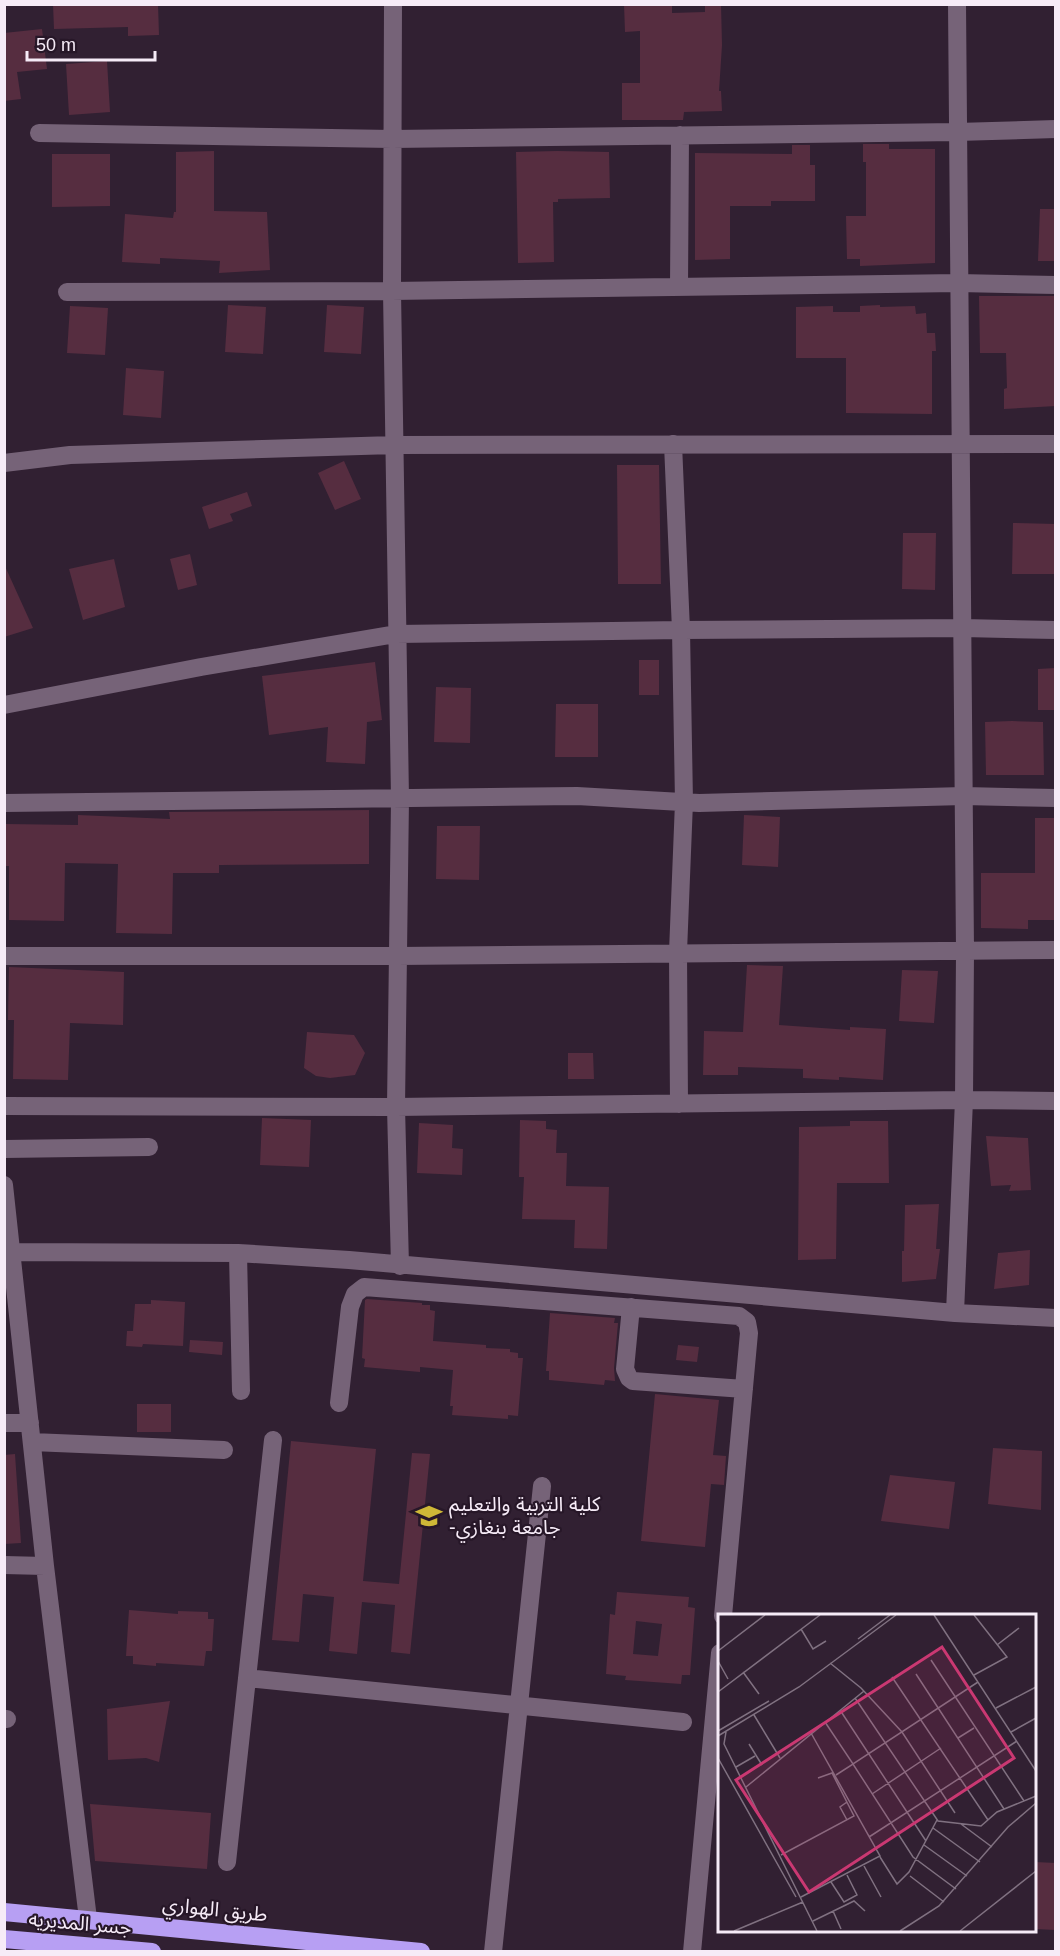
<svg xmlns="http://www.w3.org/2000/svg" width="1060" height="1956" font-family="Arial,'Noto Sans Arabic',sans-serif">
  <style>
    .building { fill: #562d40; fill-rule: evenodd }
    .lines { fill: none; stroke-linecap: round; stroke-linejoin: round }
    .minor { stroke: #766378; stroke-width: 18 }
    .highway { stroke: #b79ff3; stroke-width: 18 }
    .labels { text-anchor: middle; stroke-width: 4.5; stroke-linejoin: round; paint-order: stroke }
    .poi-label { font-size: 20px; fill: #f6ebf7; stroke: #271728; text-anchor: start }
    .street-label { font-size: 20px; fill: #f6ebf7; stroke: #271728 }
    .inset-road { fill: none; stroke: #807181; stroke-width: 1.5 }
    .view { fill: #ca3872; fill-opacity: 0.15; stroke: #ca3872; stroke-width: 3 }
    .inset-edge { fill: none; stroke: #f6ebf7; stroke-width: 3 }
  </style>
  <rect width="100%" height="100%" fill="#312032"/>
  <path class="building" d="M53,4H158L159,35L128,36V27L54,29Z
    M624,4H672V13L705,12V4H721L722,45L719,91H721L722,111L684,112L683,120H622V83H640V31L625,32Z
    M42,29L47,69L17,72L21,99L4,101V33Z
    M107,61L110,112L69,115L66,64Z
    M863,144H889V149H935V263L860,266V259H847L846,216H866V162H863Z
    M792,145H810V165H815V201H771V206H730V259L695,260V153L792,154Z
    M214,151V211L267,212L270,270L219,273L220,261L160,258V264L122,262L125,214L173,218L174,212H176V152Z
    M557,151L609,152L610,198L558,199V202H553L554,262L518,263L516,152Z
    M52,154H110V206L52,207Z
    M1040,209H1056V261H1038Z
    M979,296H1056V406L1004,409V389L1007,388L1006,353H980Z
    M228,305L266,307L263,354L225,352Z
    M327,305L364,307L361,354L324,352Z
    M880,305V307L915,306L916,314L926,313L927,333H935L936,351H932V414L846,413V358H796V307L833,306V312H860V306Z
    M70,306L108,308L105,355L67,353Z
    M126,368L164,371L161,418L123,415Z
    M344,461L361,499L335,510L318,473Z
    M617,465H659L661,584H618Z
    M247,492L252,506L230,514L233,521L209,529L202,507Z
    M1013,523L1056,524V574H1012Z
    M903,533H936L935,590L902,589Z
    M190,554L197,585L178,590L170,559Z
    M114,559L125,607L83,620L69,569Z
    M4,564L33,628L4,637Z
    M639,660H659V695H639Z
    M375,662L382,720L367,722L365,764L326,762L328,727L269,735L262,676Z
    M1056,668V710H1038V669Z
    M436,687L471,688L470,743L434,742Z
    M556,704H598V757H555Z
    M1012,721L1043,722L1044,775H986L985,722Z
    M369,810V864L219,865V873H173L172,934L116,933L118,864L65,863L64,921L9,920V866H4L5,824L78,825V815L170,819L169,812Z
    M744,815L780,817L778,867L742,865Z
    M1035,818H1056V920H1028V929L981,928V873H1035Z
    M437,826H480L479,880L436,879Z
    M747,965L783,966L779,1025L850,1030V1027L886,1029L883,1080L839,1077V1080L803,1078V1069L738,1067V1075H703L704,1031L743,1032Z
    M9,967L124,972L123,1025L70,1023L68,1080L13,1079L14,1020H8Z
    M902,970L938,971L934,1023L899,1021Z
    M307,1032L354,1035L365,1053L355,1075L330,1078L316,1076L304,1068Z
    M568,1053H593L594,1079H568Z
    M262,1118L311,1120L309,1167L260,1165Z
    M520,1120L546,1121V1129L557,1130L556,1153H567L566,1186L609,1187L607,1249L574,1248L575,1220L522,1219L524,1177H519Z
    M850,1121H888L889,1183H837L836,1259L798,1260L799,1127L850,1126Z
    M419,1123L453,1125L452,1148L463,1149L462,1175L417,1173Z
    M986,1136L1028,1138L1031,1190L1009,1191L1011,1185L991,1186Z
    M939,1204L936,1249H940L936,1279L902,1282V1251H904L905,1205Z
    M1030,1250L1029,1285L994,1289L998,1253Z
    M367,1299L422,1303V1305H430V1310L435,1311L433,1341L486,1345V1348L510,1349V1352L518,1353V1358H523L518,1416L508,1415V1419L452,1415L453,1406H450L453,1370L420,1367V1372L364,1367L365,1359L362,1358L365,1300Z
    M151,1300L185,1302L183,1346L143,1344L142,1347L126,1346L127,1331H133L135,1304H151Z
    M550,1313L615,1318L614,1323H618L614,1368L615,1381L605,1380L604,1385L549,1380V1371H546Z
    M190,1340L223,1342L222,1355L189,1352Z
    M678,1345L699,1347L697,1362L676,1360Z
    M655,1394L719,1400L713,1455L726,1456L724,1485L711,1484L705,1547L641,1541Z
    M137,1404H171V1432H137Z
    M291,1441L376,1449L363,1581L399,1584L412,1453L430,1454L410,1654L391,1652L395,1605L362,1602L357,1654L329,1651L334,1597L303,1594L299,1642L272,1640Z
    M993,1448L1042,1451L1041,1510L988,1504Z
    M15,1454L21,1543L4,1544V1455Z
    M890,1475L955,1482L949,1529L881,1521Z
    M617,1592L689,1597L688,1607L695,1608L690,1675H682L681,1684L625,1680L626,1676L606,1674L610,1614L615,1615ZM636,1621L662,1624L658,1656L633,1654Z
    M129,1610L178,1614V1611L208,1612V1619H214L212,1651H206L204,1666L156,1663V1666L133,1664V1656H126Z
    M170,1701L159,1762L146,1758L108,1760L107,1709Z
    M90,1804L211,1813L207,1869L95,1861Z
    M1035,1862L1056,1863V1930L1035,1929Z"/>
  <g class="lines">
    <path class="minor" d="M39,133L392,139L957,132L1056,129
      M679,287L680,135
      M67,292L392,291L958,283L1056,285
      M673,444L681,630L684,802L678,952L679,1104
      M4,463L70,455L394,445L1056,444
      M4,705L201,667L396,634L681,630L963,628L1056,630
      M4,803L577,796L699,803L964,796L1056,798
      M4,956H397L1056,950
      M4,1106L396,1107L400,799L392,291L393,4
      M4,1149L149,1147
      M4,1185L45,1566L88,1919
      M12,1252L238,1253L349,1260L955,1313L1056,1318
      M238,1253L241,1391
      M400,1266L396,1107L964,1100L1056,1101
      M631,1307L625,1369L629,1378L633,1381L744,1389
      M955,1313L964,1100L965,951L957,4
      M339,1403L350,1307L355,1294L364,1287L739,1316L747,1322L749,1333L723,1616
      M4,1423H30
      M32,1442L224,1450
      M4,1565L45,1566
      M247,1678L683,1722
      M4,1719H7
      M227,1862L273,1440
      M493,1952L542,1486
      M692,1952L720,1653"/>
    <path class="highway" d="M4,1912L421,1952
      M4,1939L152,1952"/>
  </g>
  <defs>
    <g id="university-bare" transform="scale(2.07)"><path d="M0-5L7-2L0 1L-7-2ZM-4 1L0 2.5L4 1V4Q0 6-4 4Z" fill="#ceb837" stroke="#271728" stroke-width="2.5" paint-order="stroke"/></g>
  </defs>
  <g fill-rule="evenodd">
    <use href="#university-bare" x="429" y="1516"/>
  </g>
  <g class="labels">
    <g class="poi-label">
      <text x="449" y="1511">كلية التربية والتعليم<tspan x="449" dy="23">-جامعة بنغازي</tspan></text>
    </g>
    <g class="street-label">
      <text transform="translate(215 1909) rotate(6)" y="7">طريق الهواري</text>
      <text transform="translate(80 1923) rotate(5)" y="7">جسر المديريه</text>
    </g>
  </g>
  <g transform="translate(718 1614)">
    <rect width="318" height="318" fill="#312032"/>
    <path class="inset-road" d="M216,1L318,157M83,15L95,35L108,27M140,25L172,1M279,31L301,14M0,37L47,1M213,46L306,187M0,47L10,65M112,49L143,74L184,118L237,199M25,58L41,80M198,60L286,195M256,61L289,43L256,1M174,63L270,206M0,78L102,1M137,84L220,207L263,212L279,198L318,182M278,94L318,73M122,96L208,227M36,101L62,144M107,108L135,150L260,68M0,117L51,87M8,118L6,130L99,317M293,118L318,104M0,122L81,73L178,1M240,124L256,114M31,130L44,151M0,144L78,283M18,153L37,142M118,161L135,150L195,243L238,275M28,173L146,77M154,180L223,134M129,206L122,193L129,188M243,210L274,233M215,214L262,248M151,223L299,127M206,231L249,262M63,241L136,202L114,159L100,164M162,243L179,270L191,258L219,206M146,252L163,283M192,262L226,288M113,268L126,288L139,281L129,261M83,283L162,242L93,119M115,297L123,315M95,307L136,287L147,297M16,317L85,288M182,317L221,292L290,213L318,189M242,317L318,257"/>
    <path class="view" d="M224,33L296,144L91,278L18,166Z"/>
    <rect width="318" height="318" class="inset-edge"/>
  </g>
  <rect width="1060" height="1956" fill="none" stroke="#f6ebf7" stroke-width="12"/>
  <path d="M27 51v9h128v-9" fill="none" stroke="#f6ebf7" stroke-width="3"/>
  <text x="36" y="51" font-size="18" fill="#f6ebf7" stroke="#271728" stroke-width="4.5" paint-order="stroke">50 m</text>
</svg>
